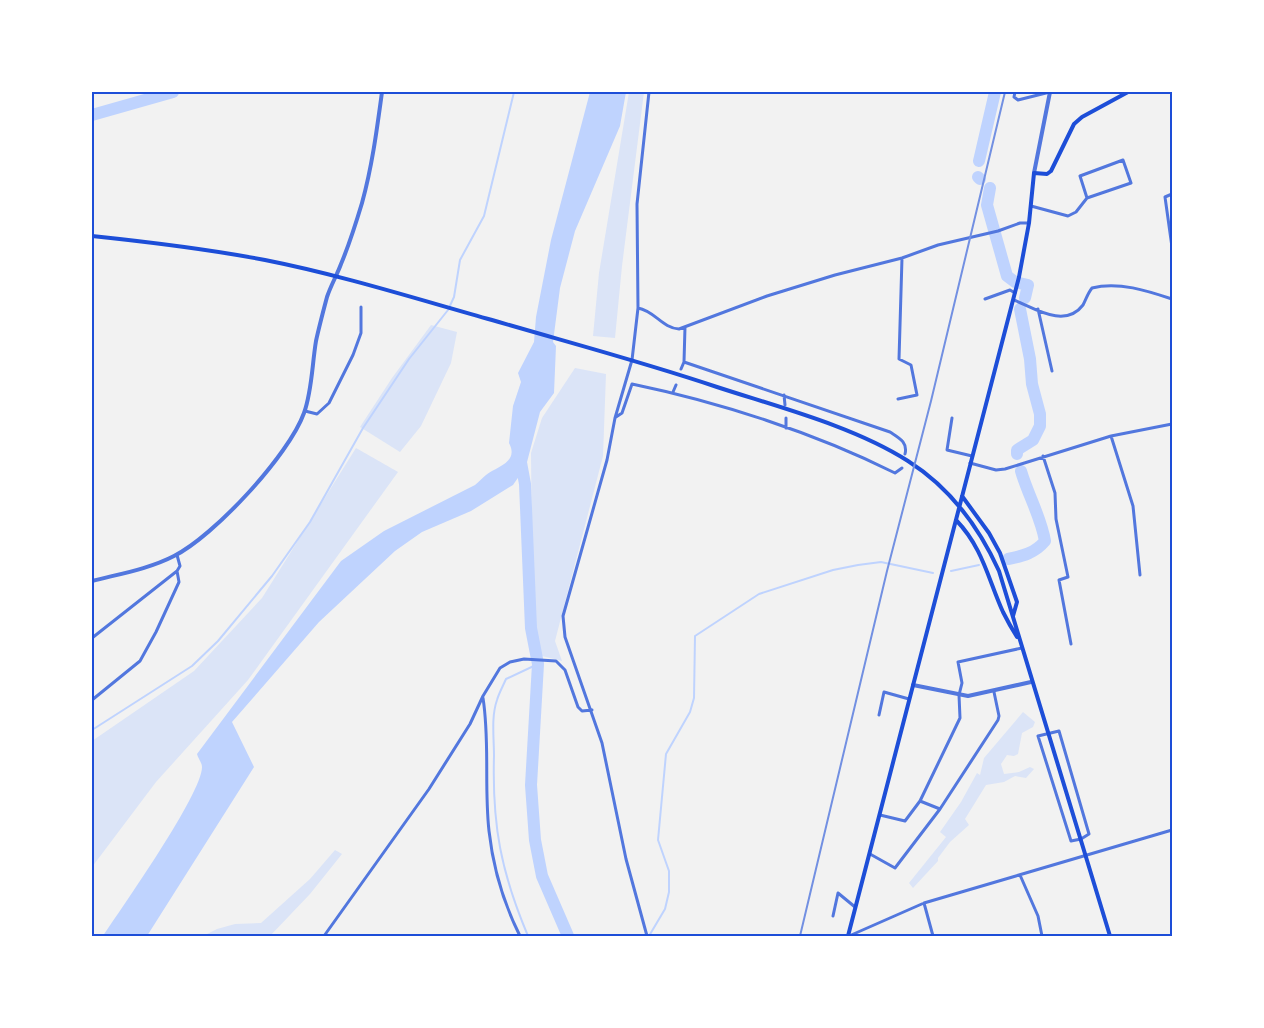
<svg xmlns="http://www.w3.org/2000/svg" width="1264" height="1028" font-family="Ubuntu,sans-serif">
  <style>
    .green { fill: #dbe4f7 }
    .water { fill: #bfd3fe }
    .lines { fill: none; stroke-linecap: round; stroke-linejoin: round }
    .stream { stroke: #bfd3fe; stroke-width: 2 }
    .river { stroke: #bfd3fe; stroke-width: 12 }
    .minor { stroke: #5277de; stroke-width: 3 }
    .tertiary { stroke: #5277de; stroke-width: 4 }
    .secondary { stroke: #1d4ed8; stroke-width: 4 }
    .rail { stroke: #7290e2; stroke-width: 2 }
    .neatline { fill: none; stroke: #1d4ed8; stroke-width: 2 }
  </style>
  <rect width="100%" height="100%" fill="#f2f2f2"/>
  <path class="green" d="M629,92H644L622,266L615,338L593,336L599,273Z
    M431,325L457,332L451,363L421,426L400,452L360,427L392,378Z
    M575,368L606,374L603,456L555,641L562,661L542,656L535,638L532,555L531,453L542,418Z
    M356,448L398,472L248,680L156,782L92,867V741L194,671L262,598Z
    M1023,712L1035,722L1033,727L1022,733L1018,754L1014,756L1007,755L1001,764L1004,774L1019,772L1030,767L1034,769L1026,778L1015,776L1004,782L986,785L965,819L969,825L950,842L938,858V861L913,888L909,883L946,837L940,832L961,802L977,773L980,775L984,758Z
    M335,850L342,854L310,894L270,936H203L217,929L235,924L261,923L310,879Z"/>
  <path class="water" d="M590,92H626L620,126L575,231L560,288L553,342L556,346L554,393L540,412L526,466L513,485L471,511L422,532L395,551L319,622L232,722L254,767L147,936H103C121,909 202,794 202,767C202,763 198,758 197,754L341,561L384,531L475,485C479,482 482,478 486,475C498,466 519,462 509,443L513,406L521,382L518,373L534,342L536,317L551,240Z"/>
  <g class="lines">
    <path class="stream" d="M951,571L979,565
      M92,730L192,666L218,641L272,576L310,522L363,428L409,359L448,310L454,297L460,260L484,216L514,92
      M528,936C501,872 492,825 494,756C494,738 491,717 497,700C499,693 503,686 506,679L538,664
      M649,936L665,909L669,892V871L658,840L666,754L690,712L694,698L695,636L759,594L833,570L858,565L881,562L933,573"/>
    <path class="river" d="M92,115L173,92
      M979,161L995,92
      M978,177L980,179
      M990,188L987,205L1007,276L1015,282L1028,285L1025,298
      M1017,454V450L1033,440L1040,426V414L1032,384L1030,359L1020,309
      M520,457L525,484L531,628L538,664L531,785L535,840L542,876L568,936
      M1008,559C1023,556 1035,553 1045,541C1041,517 1028,495 1021,471"/>
    <path class="minor" d="M1015,92L1014,97L1018,100L1050,92
      M1172,194L1165,197L1172,247
      M1031,206L1068,216L1076,212L1087,198L1080,176L1123,160L1131,183L1087,198
      M985,299L1010,290L1015,293
      M1014,300C1034,308 1065,329 1083,305C1086,299 1088,293 1092,288C1118,281 1148,291 1172,299
      M638,308C655,311 662,328 679,329L767,296L835,275L902,258L938,245L998,231L1020,223H1029
      M1038,309L1052,371
      M684,362L890,432C899,438 908,442 905,454
      M681,369L684,362L685,327
      M673,392L676,385
      M784,395L785,405
      M898,399L917,395L911,365L899,359L902,258
      M305,411L317,414L329,403L353,355L361,333V307
      M616,417L622,413L632,384C719,402 815,433 895,473L902,468
      M952,418L947,450L972,456
      M786,428V418
      M1111,436L1133,506L1140,575
      M1043,456L1055,493L1056,519L1068,577L1059,580L1071,644
      M970,463L996,470L1005,469L1111,436L1172,424
      M92,638L177,571
      M483,698C490,742 484,786 489,831C493,867 504,904 520,936
      M92,700L140,661L156,632L179,582L177,571L180,566L177,555
      M879,715L884,692L909,699
      M1059,731L1089,834L1081,839L1071,841L1038,736Z
      M920,801L960,718L959,695L962,683L958,662L1022,648
      M880,815L905,821L920,801L940,809L998,720L999,716L994,692
      M870,854L895,868L940,809
      M1020,875L1038,916L1042,936
      M924,903L933,936
      M833,916L838,893L855,907
      M324,936L429,789L470,724L483,696L500,668L510,662L524,659L556,661L565,670L578,707L582,711L592,710
      M647,936L626,859L602,743L565,637L563,616L607,460L615,418L632,360L638,308L637,204L649,92
      M849,936L924,903L1172,830"/>
    <path class="tertiary" d="M1034,173L1050,92
      M92,581C119,574 149,569 174,556C214,536 289,455 304,413C312,391 312,365 316,341C319,327 323,312 327,297C331,285 337,275 341,264C349,245 356,223 362,203C372,167 377,129 382,92
      M913,685L968,696L1031,682"/>
    <path class="secondary" d="M92,236C149,242 208,249 265,260C341,275 417,299 492,320C567,342 643,362 717,387C778,407 853,426 908,461C949,487 979,527 999,571L1110,936
      M962,496L989,533L1000,553L1017,602L1013,616
      M956,520C983,548 988,579 1003,612C1007,620 1012,629 1017,637
      M848,936L1019,277L1029,223L1034,173L1047,174L1051,171L1074,124L1082,117L1128,92"/>
    <path class="rail" d="M800,936L887,571L931,401L1005,92"/>
  </g>
  <rect width="1264" height="1028" fill="none" stroke="#ffffff" stroke-width="186"/>
  <rect x="93" y="93" width="1078" height="842" class="neatline"/>
</svg>
